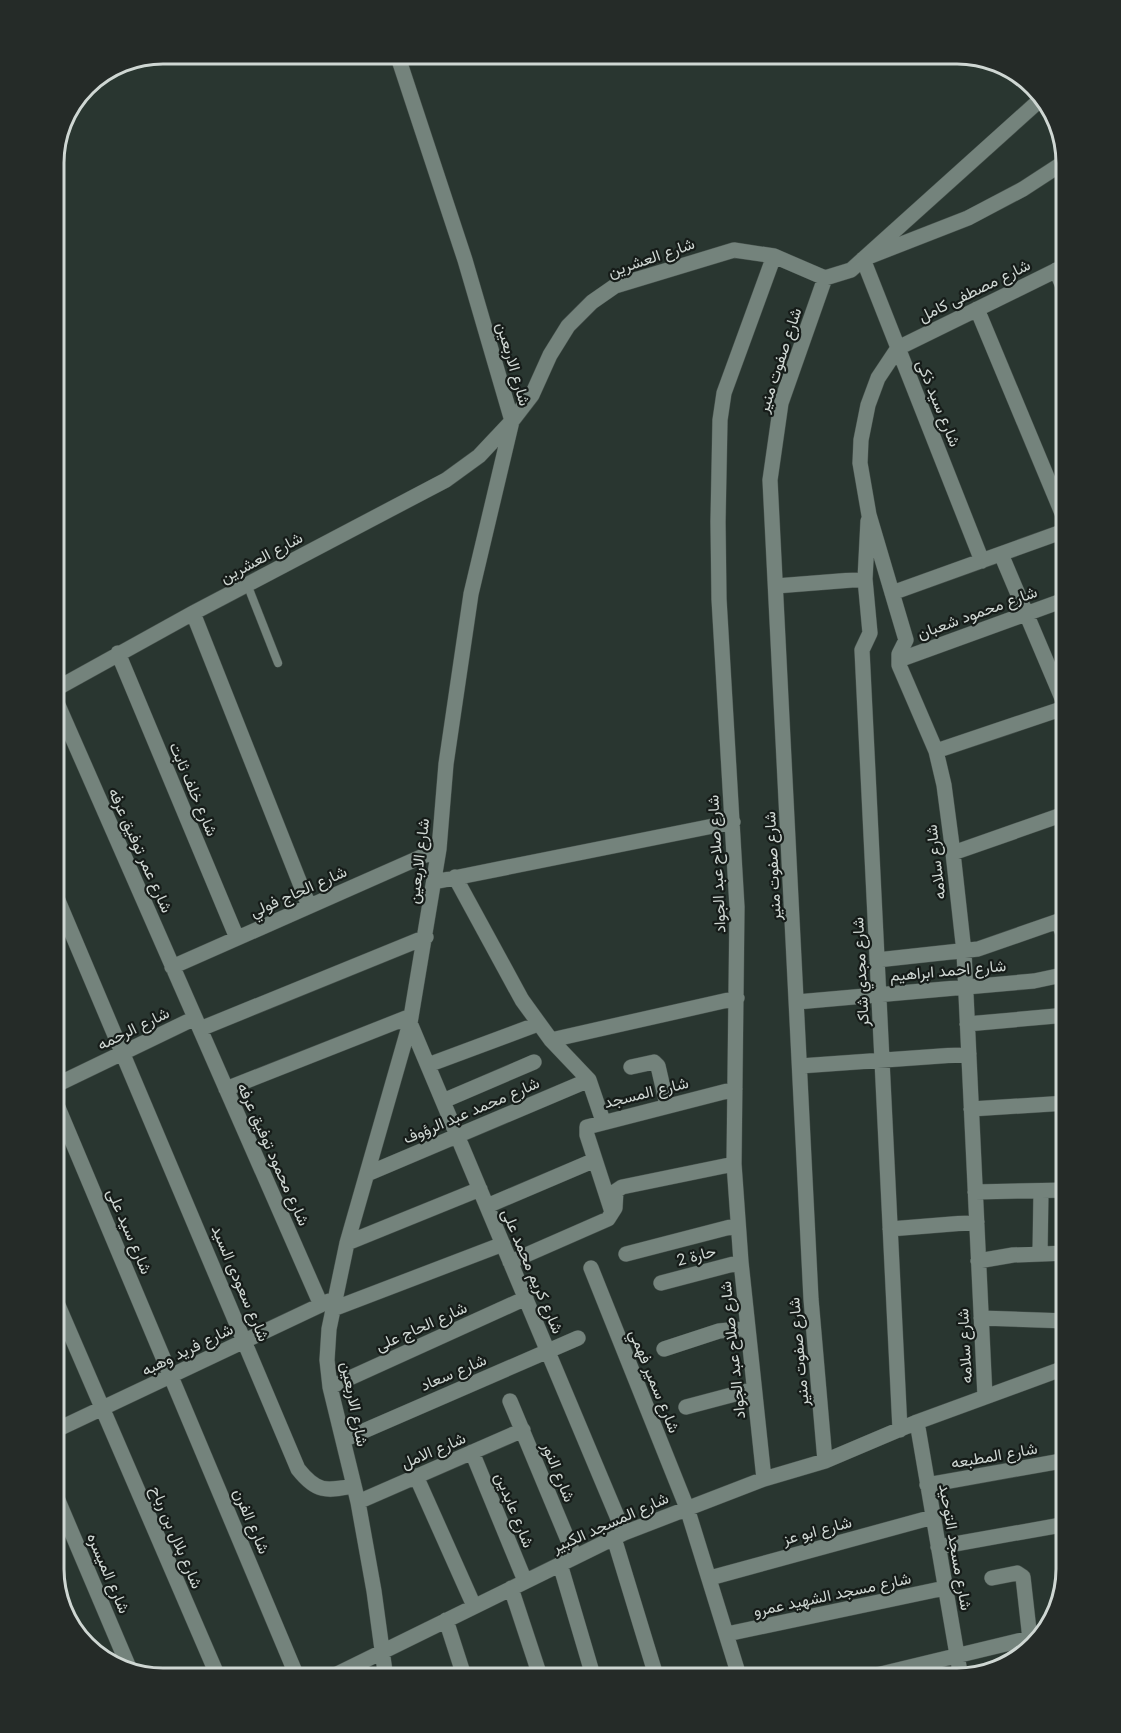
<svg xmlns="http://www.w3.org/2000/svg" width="1121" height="1733" font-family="Lato,Vazirmatn,sans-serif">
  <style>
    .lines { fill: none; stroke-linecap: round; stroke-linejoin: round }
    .lane-casing { stroke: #46514c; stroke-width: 9 }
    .street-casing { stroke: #46514c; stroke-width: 16 }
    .lane { stroke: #74837c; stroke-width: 8 }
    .street { stroke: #74837c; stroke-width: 15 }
    .labels { text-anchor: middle; stroke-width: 4.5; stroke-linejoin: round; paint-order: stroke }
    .street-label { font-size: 16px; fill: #cfd7d3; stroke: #161c19 }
    .rim { fill: none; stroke: #cfd7d3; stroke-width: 3 }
  </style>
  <rect width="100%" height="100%" fill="#293630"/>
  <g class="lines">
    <g class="lane-casing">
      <path id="lane" d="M247,584L278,663"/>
    </g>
    <g class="street-casing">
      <path id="street" d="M1056,270L1067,296
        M977,309L1067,525
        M868,521L865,579L870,633L862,650L900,1430
        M1001,554L1067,710
        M982,561L863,259L968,218L1023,189L1066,161
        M776,586L865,579
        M892,593L1067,530
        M193,613L309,906
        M118,653L237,938
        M899,660L1067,599
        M54,690L193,613L446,480L479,456L512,421L532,395L550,355L568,326L592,302L615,286L734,250L774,256L825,278L851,270L1041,99
        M54,696L321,1305
        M936,751L1067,707
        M953,853L1067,813
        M455,877L522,1000L551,1040L589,1080L603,1121
        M434,882L733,822
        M54,891L298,1469C317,1493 326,1491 354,1486
        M1058,921L1067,944
        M877,960L978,949L1067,918
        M172,967L439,849
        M797,1002L1034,981L1067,974
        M410,1023L624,1533
        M967,1024L1067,1015
        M200,1029L426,937
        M551,1040L737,998
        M428,1065L538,1024
        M800,1066L969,1054
        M631,1067L654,1062L658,1066L667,1105
        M54,1086L195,1018
        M226,1089L411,1016
        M54,1098L298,1679
        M443,1101L534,1062
        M971,1109L1067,1103
        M367,1174L589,1080
        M975,1192L1067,1190
        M487,1206L595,1160
        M611,1209L587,1135V1127L735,1089
        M890,1229L977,1222
        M347,1243L480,1189
        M626,1254L738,1225
        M1040,1254L1041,1191
        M978,1261L1013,1255L1067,1253
        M510,1262L608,1219L615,1208L616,1191L622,1187L734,1164
        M591,1268L687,1508L740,1679
        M661,1283L741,1262
        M54,1296L219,1679
        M333,1309L503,1244
        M981,1318L1067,1321
        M664,1349L719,1331L748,1328
        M330,1387L526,1298
        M985,1397L964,952L953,853L944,785L936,751L899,665V654L906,640L869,515L860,463L861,440L868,405L878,378L898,348L1067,265
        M510,1401L575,1557
        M686,1407L754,1389
        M917,1422L961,1678
        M54,1431L329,1301
        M343,1440L578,1338
        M472,1452L525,1581
        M825,1461L811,1299L770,480L781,403L825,278
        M416,1476L474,1606
        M764,1479L741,1262L734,1164L737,907L719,599L718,522L720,420L724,393L774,256
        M927,1485L1067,1460
        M54,1491L130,1670
        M358,1502L523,1430
        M614,1538L657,1679
        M938,1547L1067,1524
        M560,1564L594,1679
        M710,1578L933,1517
        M992,1578L1017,1573L1023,1577L1030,1639
        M511,1588L541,1679
        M446,1620L465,1679
        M727,1634L945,1588
        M327,1679L624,1533L764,1479L825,1461L917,1422L1067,1367
        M386,1679L374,1591L358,1502L330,1387L327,1360L329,1329L347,1243L410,1023L439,849L446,764L471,594L512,421L465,260L397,54
        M860,1679L1043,1635"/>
    </g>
    <use href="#lane" class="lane"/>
    <use href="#street" class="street"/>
  </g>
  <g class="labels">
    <g class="street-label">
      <text transform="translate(651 257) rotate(-19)" y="6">شارع العشرين</text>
      <text transform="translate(974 290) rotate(-26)" y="6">شارع مصطفى كامل</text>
      <text transform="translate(779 360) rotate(-72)" y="6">شارع صفوت منير</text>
      <text transform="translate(514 364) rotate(74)" y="6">شارع الاربعين</text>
      <text transform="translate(939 403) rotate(68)" y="6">شارع سيد ذكى</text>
      <text transform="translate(261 557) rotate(-28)" y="6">شارع العشرين</text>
      <text transform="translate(977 612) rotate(-20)" y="6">شارع محمود شعبان</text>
      <text transform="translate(194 789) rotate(67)" y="6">شارع خلف ثابت</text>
      <text transform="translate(141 850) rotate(66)" y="6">شارع عمر توفيق عرفه</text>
      <text transform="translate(418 861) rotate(-83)" y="6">شارع الاربعين</text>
      <text transform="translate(935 862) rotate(-97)" y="6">شارع سلامه</text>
      <text transform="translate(716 864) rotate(-93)" y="6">شارع صلاح عبد الجواد</text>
      <text transform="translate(772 866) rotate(-93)" y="6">شارع صفوت منير</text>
      <text transform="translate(298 891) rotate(-24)" y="6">شارع الحاج فولي</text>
      <text transform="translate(948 970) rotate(-5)" y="6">شارع احمد ابراهيم</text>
      <text transform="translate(860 972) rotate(-93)" y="6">شارع مجدي شاكر</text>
      <text transform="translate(133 1028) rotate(-26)" y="6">شارع الرحمه</text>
      <text transform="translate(646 1092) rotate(-14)" y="6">شارع المسجد</text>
      <text transform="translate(471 1110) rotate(-23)" y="6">شارع محمد عبد الرؤوف</text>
      <text transform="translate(274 1154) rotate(66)" y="6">شارع محمود توفيق عرفه</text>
      <text transform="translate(130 1231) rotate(67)" y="6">شارع سيد على</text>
      <text transform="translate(696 1255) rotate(-15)" y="6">حارة 2</text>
      <text transform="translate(533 1271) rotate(67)" y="6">شارع كريم محمد على</text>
      <text transform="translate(241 1283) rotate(67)" y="6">شارع سعودى السيد</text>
      <text transform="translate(421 1326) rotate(-24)" y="6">شارع الحاج على</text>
      <text transform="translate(964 1346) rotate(-93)" y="6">شارع سلامه</text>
      <text transform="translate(187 1349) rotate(-26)" y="6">شارع فريد وهبه</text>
      <text transform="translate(732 1350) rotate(-96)" y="6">شارع صلاح عبد الجواد</text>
      <text transform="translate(798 1352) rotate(-95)" y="6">شارع صفوت منير</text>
      <text transform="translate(453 1372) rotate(-23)" y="6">شارع سعاد</text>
      <text transform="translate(655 1381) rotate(68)" y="6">شارع سمير فهمي</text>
      <text transform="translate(355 1404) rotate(79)" y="6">شارع الاربعين</text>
      <text transform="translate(433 1450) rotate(-23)" y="6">شارع الامل</text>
      <text transform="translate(994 1455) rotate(-10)" y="6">شارع المطبعه</text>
      <text transform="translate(559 1472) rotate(68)" y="6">شارع النور</text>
      <text transform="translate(515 1510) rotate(68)" y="6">شارع عابدين</text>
      <text transform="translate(252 1521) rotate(67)" y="6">شارع الفرن</text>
      <text transform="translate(610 1522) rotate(-24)" y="6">شارع المسجد الكبير</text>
      <text transform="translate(817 1530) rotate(-15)" y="6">شارع ابو عز</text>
      <text transform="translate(177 1537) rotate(67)" y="6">شارع بلال بن رباح</text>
      <text transform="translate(956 1547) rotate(80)" y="6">شارع مسجد التوحيد</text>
      <text transform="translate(109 1573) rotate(67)" y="6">شارع الميسره</text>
      <text transform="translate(832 1594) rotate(-12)" y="6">شارع مسجد الشهيد عمرو</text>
    </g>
  </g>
  <path d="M0 0H1121V1733H0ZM163 64H957A99 99 0 0 1 1056 163V1569A99 99 0 0 1 957 1668H163A99 99 0 0 1 64 1569V163A99 99 0 0 1 163 64Z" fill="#252b28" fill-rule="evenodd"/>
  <path class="rim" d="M163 64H957A99 99 0 0 1 1056 163V1569A99 99 0 0 1 957 1668H163A99 99 0 0 1 64 1569V163A99 99 0 0 1 163 64Z"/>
</svg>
